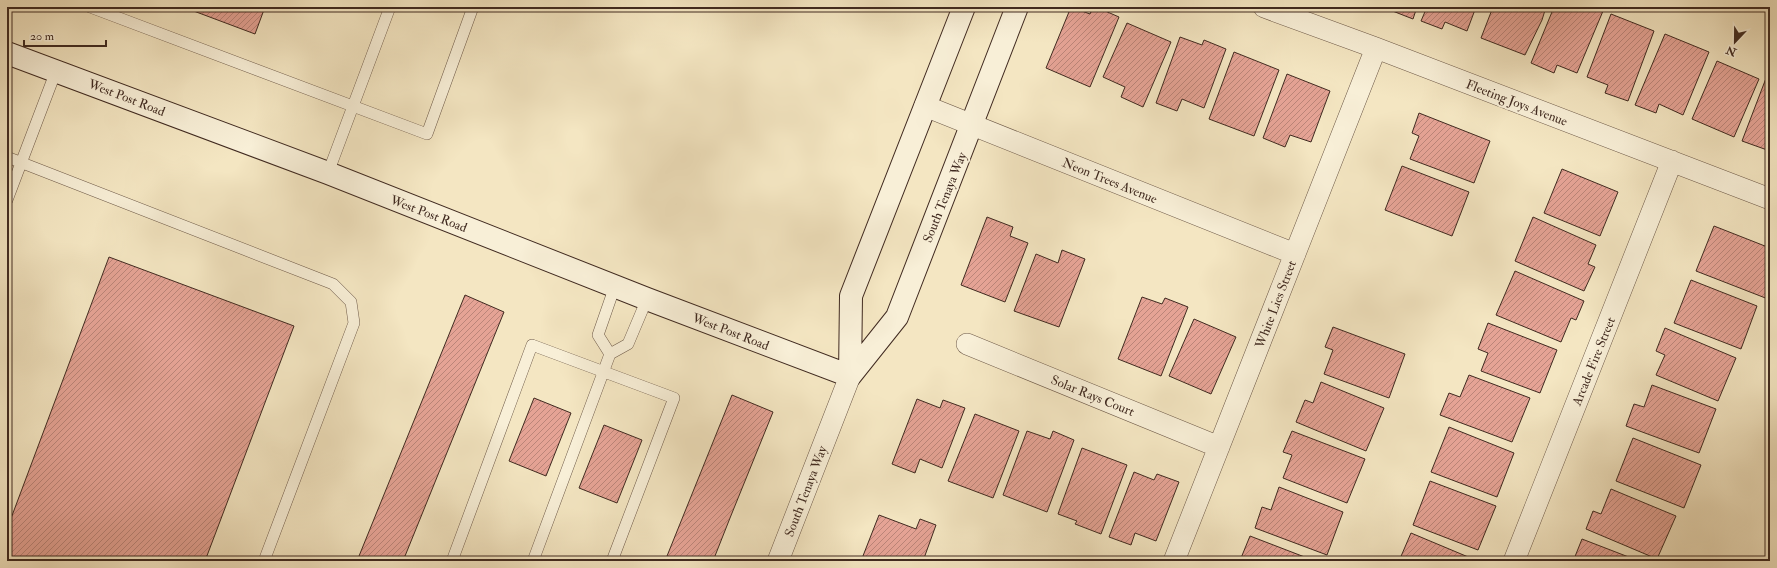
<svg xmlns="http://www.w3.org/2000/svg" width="1777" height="568" font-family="'IM FELL Double Pica',serif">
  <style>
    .building { fill: url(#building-hatch); stroke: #402a20 }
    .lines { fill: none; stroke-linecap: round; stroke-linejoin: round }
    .lane-casing { stroke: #6d5948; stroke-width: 12 }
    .street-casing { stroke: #6d5948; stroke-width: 22 }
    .secondary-casing { stroke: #402a20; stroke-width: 24 }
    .lane { stroke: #f8efd7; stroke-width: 11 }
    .street { stroke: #f8efd7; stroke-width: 21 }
    .secondary { stroke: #f8efd7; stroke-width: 22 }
    .labels { text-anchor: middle; stroke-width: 4; stroke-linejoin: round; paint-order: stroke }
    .street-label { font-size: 13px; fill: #402a20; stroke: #f8efd7 }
  </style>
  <defs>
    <pattern id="building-hatch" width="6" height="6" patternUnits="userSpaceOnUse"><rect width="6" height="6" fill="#e5a395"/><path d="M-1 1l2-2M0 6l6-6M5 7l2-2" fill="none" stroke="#bb8579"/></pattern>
  </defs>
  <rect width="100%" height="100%" fill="#f4e6c2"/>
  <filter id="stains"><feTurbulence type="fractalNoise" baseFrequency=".005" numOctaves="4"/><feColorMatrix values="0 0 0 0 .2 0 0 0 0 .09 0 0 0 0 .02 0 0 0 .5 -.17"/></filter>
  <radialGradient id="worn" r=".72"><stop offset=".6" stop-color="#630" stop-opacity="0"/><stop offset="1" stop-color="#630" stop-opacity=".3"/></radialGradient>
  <path class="building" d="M183,7H265L255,34Z
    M1071,7L1090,14L1093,7H1096L1119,17L1090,87L1046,68Z
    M1391,7H1417L1413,19L1390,10Z
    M1427,7H1476L1467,31L1445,22L1442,29L1421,21Z
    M1493,7H1546L1542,20L1525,55L1481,38Z
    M1554,7H1592L1603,11L1577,73L1557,65L1554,73L1531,63Z
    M1611,14L1654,31L1628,101L1605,93L1608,85L1587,77Z
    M1127,23L1171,42L1143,107L1121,97L1125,87L1103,77Z
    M1665,34L1709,52L1683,115L1659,104L1656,113L1635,105Z
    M1180,37L1202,45L1204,40L1226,49L1204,108L1182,99L1177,111L1156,103Z
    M1234,52L1279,70L1254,136L1209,119Z
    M1717,61L1759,79L1734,137L1692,119Z
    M1768,73H1770V151L1742,141Z
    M1287,74L1330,91L1311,142L1290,135L1285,147L1263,138Z
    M1419,113L1490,141L1474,183L1410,159L1419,136L1412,133Z
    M1402,166L1469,192L1452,236L1385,210Z
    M1562,169L1618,192L1600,236L1544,213Z
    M987,217L1013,227L1010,236L1028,243L1005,302L961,285Z
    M1533,217L1596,245L1588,264L1595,267L1584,291L1515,261Z
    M1714,226L1770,248V293L1768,299L1696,271Z
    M1062,250L1085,259L1059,327L1014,311L1036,254L1058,263Z
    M109,257L294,326L205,561H7V529Z
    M1515,271L1584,301L1576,320L1571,318L1561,342L1496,315Z
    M1691,280L1757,306L1741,349L1674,323Z
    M465,295L504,312L403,561H357Z
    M1142,297L1162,304L1165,298L1188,307L1161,376L1118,359Z
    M1194,319L1236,337L1211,394L1169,376Z
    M1488,323L1557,350L1540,393L1481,371L1488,353L1478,349Z
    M1333,327L1405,354L1389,398L1324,374L1333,350L1325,347Z
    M1665,328L1736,358L1718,401L1656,375L1665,355L1656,351Z
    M1469,375L1530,398L1512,442L1440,415L1449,393L1460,397Z
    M1321,382L1384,408L1366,451L1296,422L1305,400L1313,403Z
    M1652,385L1716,409L1699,453L1626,426L1634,404L1644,407Z
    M732,395L773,412L730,518L713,561H665Z
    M534,398L571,413L546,476L509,461Z
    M917,399L940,408L943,400L965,408L942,468L920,459L915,473L892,464Z
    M975,414L1019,431L993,498L948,481Z
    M604,425L642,440L617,503L579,488Z
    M1449,427L1514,453L1497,497L1431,472Z
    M1027,431L1050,439L1053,431L1074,440L1047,512L1003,495Z
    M1292,431L1365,459L1347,503L1283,478L1292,455L1283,452Z
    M1633,438L1701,465L1684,508L1616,481Z
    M1082,448L1127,465L1101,534L1075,524L1077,521L1058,514Z
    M1134,472L1154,480L1157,474L1179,482L1156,541L1135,533L1131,545L1109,537Z
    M1430,481L1496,506L1478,550L1413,525Z
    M1279,487L1343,512L1327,555L1255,528L1262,507L1271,510Z
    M1611,489L1676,516L1657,559L1586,529L1593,511L1601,514Z
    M879,515L916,529L920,519L936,525L923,561H861Z
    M1411,533L1473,559L1472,561H1399Z
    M1250,536L1315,561H1248L1241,558Z
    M1582,539L1639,561H1579L1574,559Z"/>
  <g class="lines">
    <g class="lane-casing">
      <path id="lane" d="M90,7L427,134L473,7
        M7,157L333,284L351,302L354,323L264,561
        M328,173L390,7
        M7,200L56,71
        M610,354L598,335L615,286
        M452,561L532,345L674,398L612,561
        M533,561L610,354L628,344L647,299"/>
    </g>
    <g class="street-casing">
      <path id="street" d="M1264,7L1376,48L1770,199
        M925,106L1295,254
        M967,344L1219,447
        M778,561L850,376
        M1174,561L1376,48
        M1514,561L1672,161"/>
    </g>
    <g class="secondary-casing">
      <path id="secondary" d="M7,53L328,173L647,299L850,376
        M850,376L897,317L1017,7
        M850,376L851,296L964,7"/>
    </g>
    <use href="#lane" class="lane"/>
    <use href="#street" class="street"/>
    <use href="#secondary" class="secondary"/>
  </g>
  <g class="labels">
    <g class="street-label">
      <text transform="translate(127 97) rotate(21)" y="5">West Post Road</text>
      <text transform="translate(1517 102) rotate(21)" y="5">Fleeting Joys Avenue</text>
      <text transform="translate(1110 180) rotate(22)" y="5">Neon Trees Avenue</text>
      <text transform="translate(944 197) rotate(-68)" y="5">South Tenaya Way</text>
      <text transform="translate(429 213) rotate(21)" y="5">West Post Road</text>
      <text transform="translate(1275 304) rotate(-69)" y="5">White Lies Street</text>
      <text transform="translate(731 331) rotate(21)" y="5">West Post Road</text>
      <text transform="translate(1593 361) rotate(-68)" y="5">Arcade Fire Street</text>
      <text transform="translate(1093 395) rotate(22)" y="5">Solar Rays Court</text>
      <text transform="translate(805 491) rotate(-69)" y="5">South Tenaya Way</text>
    </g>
  </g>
  <rect width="1777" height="568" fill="none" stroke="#f4e6c2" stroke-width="24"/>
  <rect x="8" y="8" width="1761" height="552" fill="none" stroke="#402a20" stroke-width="2"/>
  <rect x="12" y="12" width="1753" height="544" fill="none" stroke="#402a20"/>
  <g transform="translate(1735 42) rotate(202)" stroke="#f8efd7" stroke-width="3" paint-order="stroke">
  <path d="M0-3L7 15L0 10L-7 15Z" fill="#402a20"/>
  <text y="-6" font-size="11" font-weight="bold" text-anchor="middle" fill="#402a20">N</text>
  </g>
  <path d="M24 40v6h82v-6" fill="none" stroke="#402a20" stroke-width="2"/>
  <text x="30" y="40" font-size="12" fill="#402a20" stroke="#f8efd7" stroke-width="3" paint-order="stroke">20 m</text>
  <rect width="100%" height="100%" filter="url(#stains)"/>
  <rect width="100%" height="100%" fill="url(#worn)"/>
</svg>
